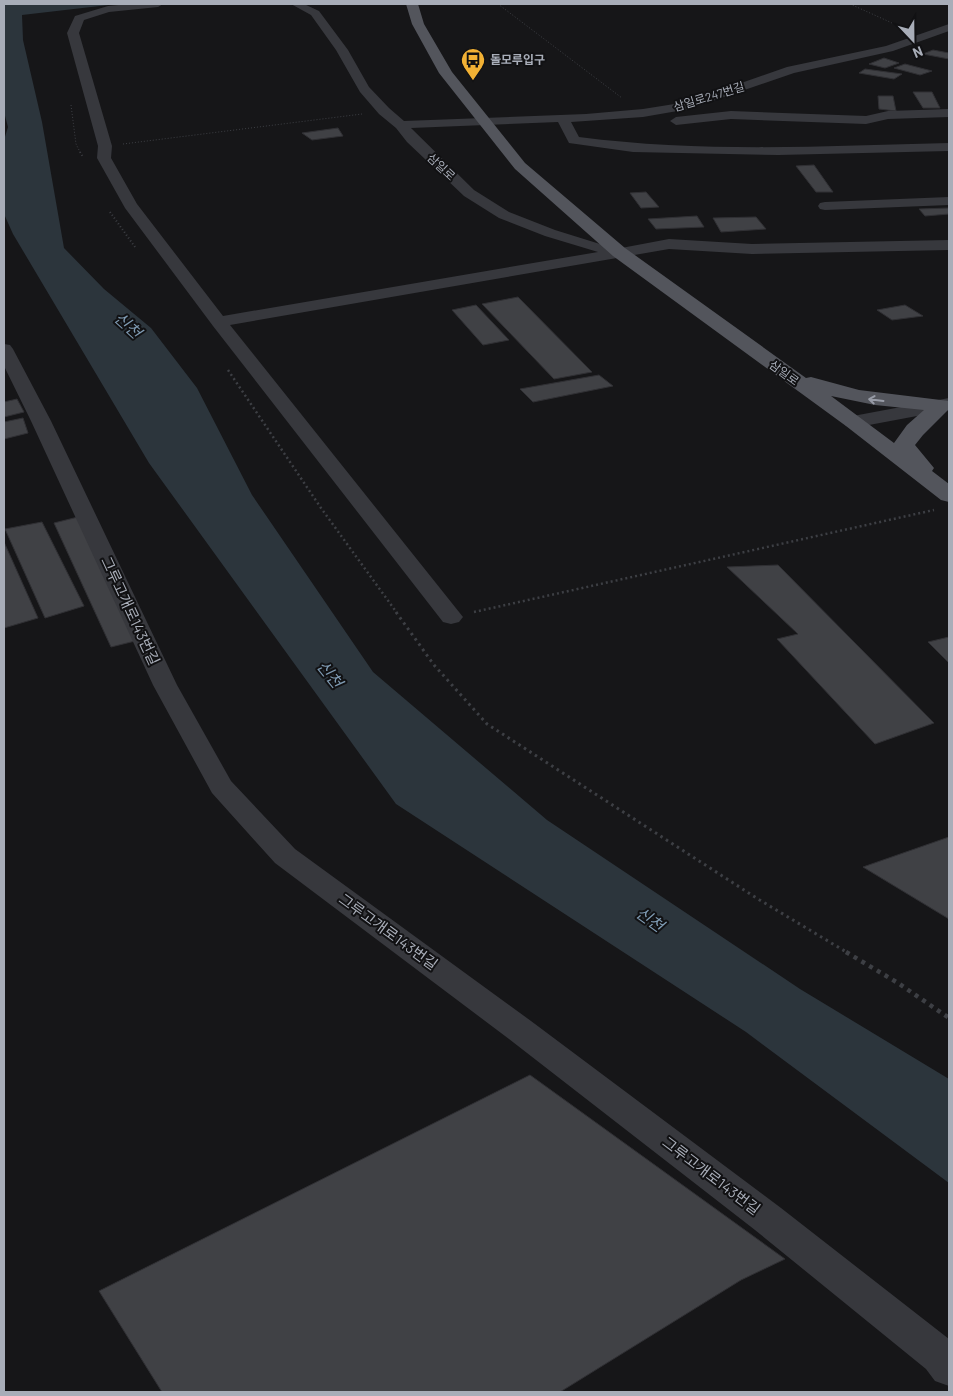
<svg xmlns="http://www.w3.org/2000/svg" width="953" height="1396" font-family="Barlow,'Noto Sans KR',sans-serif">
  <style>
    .water { fill: #2c353c }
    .building { fill: #404145; stroke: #303034 }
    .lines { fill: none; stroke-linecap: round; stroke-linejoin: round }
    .path-far4 { stroke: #3d3f44; stroke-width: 1; stroke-dasharray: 1 2; stroke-linecap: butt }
    .path-far3 { stroke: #3d3f44; stroke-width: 2; stroke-dasharray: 1 2.5; stroke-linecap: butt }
    .path-far2 { stroke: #3d3f44; stroke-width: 2.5; stroke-dasharray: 2 3; stroke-linecap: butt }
    .path-far1 { stroke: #3d3f44; stroke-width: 3; stroke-dasharray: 2.5 4; stroke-linecap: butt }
    .path { stroke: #3d3f44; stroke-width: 4.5; stroke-dasharray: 4 5; stroke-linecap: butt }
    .minor { fill: #37383d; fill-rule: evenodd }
    .major { fill: #53555c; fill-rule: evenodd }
    .oneway { stroke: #979ba6 }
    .labels { text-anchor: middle; stroke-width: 4; stroke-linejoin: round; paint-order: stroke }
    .far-poi-label { font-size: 12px; font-weight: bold; fill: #a8adb8; stroke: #111113; text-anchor: start }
    .far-street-label { font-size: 12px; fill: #a8adb8; stroke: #111113 }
    .street-label { font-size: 15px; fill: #a8adb8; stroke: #111113 }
    .water-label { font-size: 16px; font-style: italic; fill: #7f9bb3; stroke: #111113 }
  </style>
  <rect width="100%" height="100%" fill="#161618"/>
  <path class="water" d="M4,4H117L22,15L23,40L42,122L64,248L104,289L151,328L197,388L252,495L373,672L547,820L800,989L949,1079V1183L746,1032L396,804L149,463L13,234L4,214V140L8,127L4,112Z"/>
  <path class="building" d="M933,50L949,53V59L923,54Z
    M884,58L899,63L885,68L869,64Z
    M905,64L932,71L920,75L894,68Z
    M865,69L902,74L894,79L859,73Z
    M913,92H932L940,108H923Z
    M878,96H893L896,111L879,109Z
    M338,128L343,136L312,140L302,133Z
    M814,165L833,192H816L796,166Z
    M646,192L659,207L641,208L630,193Z
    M949,208V214L925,216L919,209Z
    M697,216L704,227L656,229L648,219Z
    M756,217L766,229L721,232L713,218Z
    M518,297L592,372L554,379L482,304Z
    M476,305L509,340L483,345L452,310Z
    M905,305L923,316L892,320L877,310Z
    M599,375L613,386L533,402L520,389Z
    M17,399L24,412L4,417V402Z
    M23,418L28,433L4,439V422Z
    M78,517L135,641L111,647L54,523Z
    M42,522L84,606L45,618L5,529Z
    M4,542L38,618L4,628Z
    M778,565L934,723L875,744L777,639L798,634L727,567Z
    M949,637V663L928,642Z
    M949,837V919L863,867Z
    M530,1075L785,1259L741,1280L560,1392H162L99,1291Z"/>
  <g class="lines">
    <path class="path-far4" d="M498,4L622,98
      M850,4L901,27
      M71,105L76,144L81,154
      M123,144L362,114"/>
    <path class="path-far3" d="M80,152L83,157
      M110,212L135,247"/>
    <path class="path-far2" d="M228,370L321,508L397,613
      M474,612L934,510"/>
    <path class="path-far1" d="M396,612L434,665L487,724L758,899L848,953"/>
    <path class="path" d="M846,952L898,983L949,1018"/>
    <path class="minor" d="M129,4H163L158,7L109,12L84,20L79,33L112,146L111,158L137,204L223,316L598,252L545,236L499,218L464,196L407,142L396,128L379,114L360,92L336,50L311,15L291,4H304L319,11L348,50L369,87L389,108L404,121L586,114L643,109L687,102L787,67L886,46L949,24V31L893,51L794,73L689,109L643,117L571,122L579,137C701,153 826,146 949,143V151L778,155L633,152L569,143L558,122L411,128L474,190L509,212L555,230L616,249L669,239L752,244L949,240V250L752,254L669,249L230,325L463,617L459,622L451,624L443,622L213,326L125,208L97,158L98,146L67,33L75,16L108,6Z
      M949,109V117L888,119L866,124L731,119L676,125L670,121L676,117L731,111L866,116L888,111Z
      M949,197V205L825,210L820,209L818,206L820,203L825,202Z
      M4,344L10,345L13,349L51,421L177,685L231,781L295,849L531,1021L781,1208L949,1339V1386L935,1381L926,1369L755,1230L509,1039L275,863L212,793L153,685L31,421L4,366Z
      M949,398V410L853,428L846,426L843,422L846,418L853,416Z"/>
    <path class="major" d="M406,4H418L424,24L452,72L525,163L625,248L806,378L811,377L859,390L949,401V409L923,435L915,445L934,468L932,471L949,484V502L941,500L846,426L613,256L515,169L439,73L412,24ZM831,396L875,405L924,410L907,425L894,443Z"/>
  </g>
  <defs><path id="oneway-shaft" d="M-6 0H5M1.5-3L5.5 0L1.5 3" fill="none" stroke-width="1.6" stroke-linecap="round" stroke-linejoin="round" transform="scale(1.25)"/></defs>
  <use class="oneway" href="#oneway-shaft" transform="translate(876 400) rotate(-173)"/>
  <defs>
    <g id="bus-pin" transform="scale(1.25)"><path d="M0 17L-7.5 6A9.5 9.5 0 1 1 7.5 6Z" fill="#f2b134" stroke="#111113"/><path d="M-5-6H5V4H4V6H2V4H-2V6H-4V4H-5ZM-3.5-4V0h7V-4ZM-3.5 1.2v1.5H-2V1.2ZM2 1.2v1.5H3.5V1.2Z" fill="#111"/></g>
  </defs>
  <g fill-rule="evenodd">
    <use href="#bus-pin" x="473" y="60"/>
  </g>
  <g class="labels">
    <g class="far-poi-label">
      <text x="490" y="64">돌모루입구</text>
    </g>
    <g class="far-street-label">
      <text transform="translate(709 97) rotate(-17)" y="4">삼일로247번길</text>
      <text transform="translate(441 167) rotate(43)" y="4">삼일로</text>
      <text transform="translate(784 373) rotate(36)" y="4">삼일로</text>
    </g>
    <g class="street-label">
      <text transform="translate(130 611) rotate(65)" y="5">그루고개로143번길</text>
      <text transform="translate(388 932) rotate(36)" y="5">그루고개로143번길</text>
      <text transform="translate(711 1176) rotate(37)" y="5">그루고개로143번길</text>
    </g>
    <g class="water-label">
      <text transform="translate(128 325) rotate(42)" y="6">신천</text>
      <text transform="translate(330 674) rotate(51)" y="6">신천</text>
      <text transform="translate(650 919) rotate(35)" y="6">신천</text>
    </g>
  </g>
  <rect width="953" height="1396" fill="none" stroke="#a8adb8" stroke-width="10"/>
  <g transform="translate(913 40) rotate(158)" stroke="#111113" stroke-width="4" paint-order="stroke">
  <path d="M0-4L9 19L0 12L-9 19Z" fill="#a8adb8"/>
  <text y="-8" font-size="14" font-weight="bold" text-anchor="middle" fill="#a8adb8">N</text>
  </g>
</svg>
